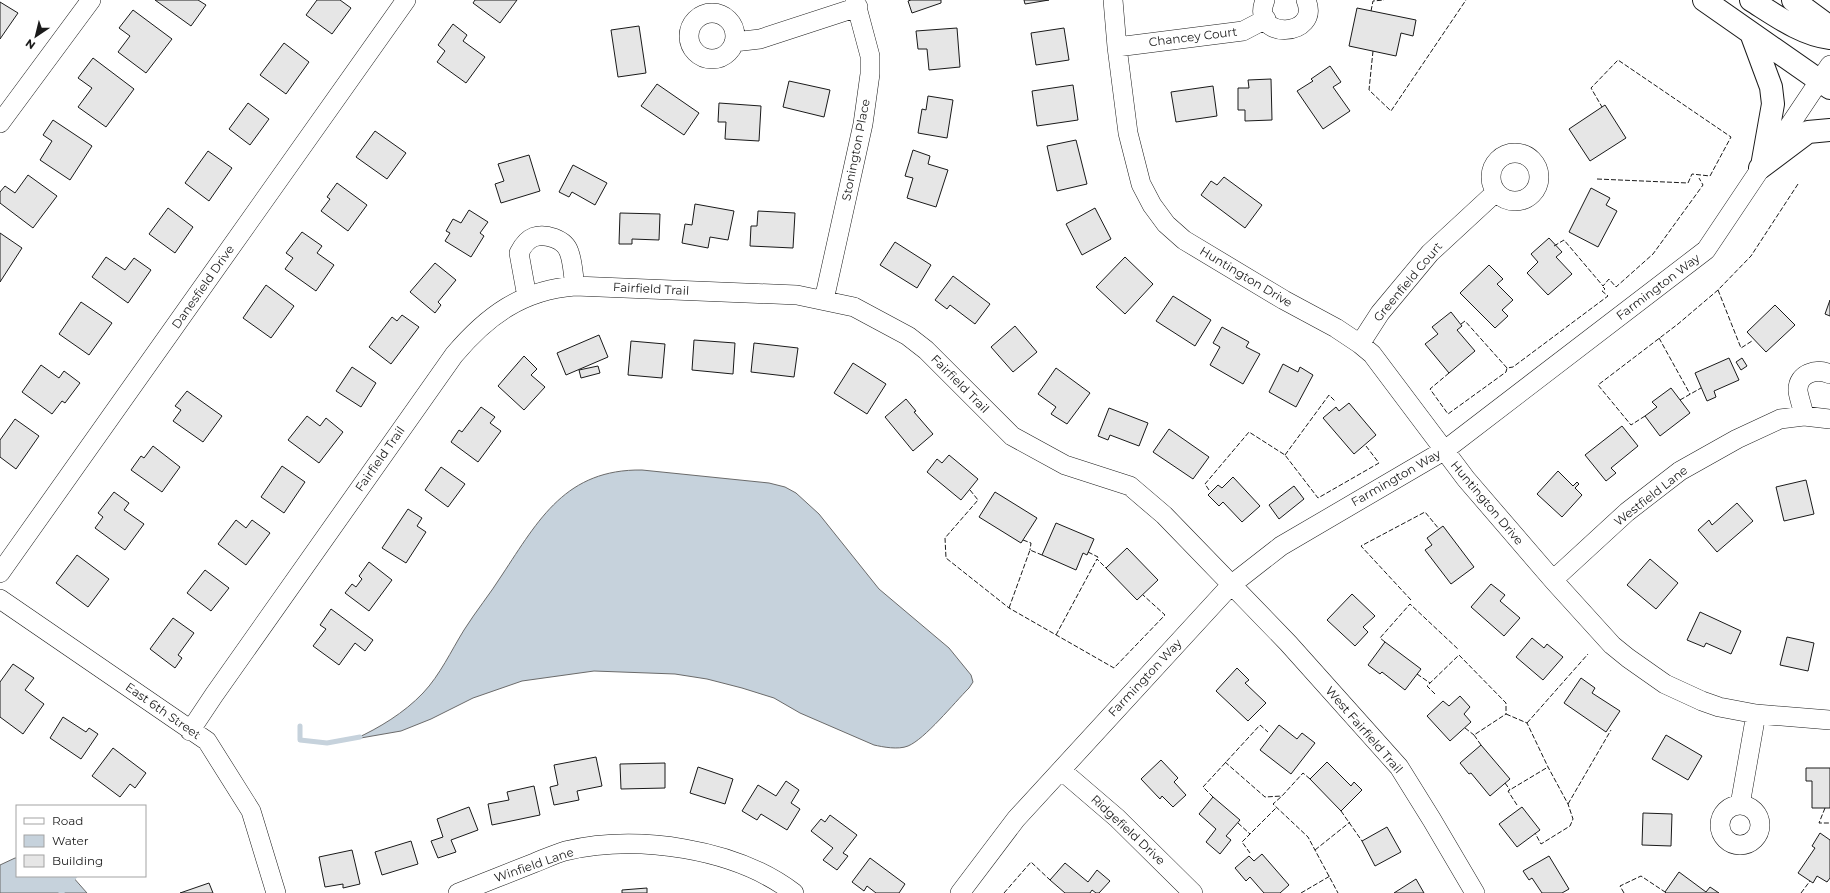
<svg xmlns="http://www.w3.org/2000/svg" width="1830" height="893" font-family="Montserrat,sans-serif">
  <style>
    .water { fill: #c6d2dc; stroke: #6a6a6a }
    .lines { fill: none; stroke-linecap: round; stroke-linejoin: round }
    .stream { stroke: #c6d2dc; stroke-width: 5 }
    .building { fill: #e6e6e6; stroke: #1a1a1a }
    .minor-casing { stroke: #1a1a1a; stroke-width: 20 }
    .major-casing { stroke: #1a1a1a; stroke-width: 24 }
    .minor { stroke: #fff; stroke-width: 19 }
    .major { stroke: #fff; stroke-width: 22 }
    .fence { stroke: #1a1a1a; stroke-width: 1; stroke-dasharray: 5 2; stroke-linecap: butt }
    .labels { text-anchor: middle; stroke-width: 3; stroke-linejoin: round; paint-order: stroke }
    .street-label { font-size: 12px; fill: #1a1a1a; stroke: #fff }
  </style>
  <rect width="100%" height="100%" fill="#fff"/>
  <path class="water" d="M642,470L769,483L785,487L796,493L819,514L879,589L949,648L971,675L973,682L969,688C954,703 925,739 908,746C898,750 883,747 874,745L800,713L774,698L742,688L707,679L675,674L594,671L522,681L473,698L431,719L401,731L355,739C379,728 404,713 423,693C440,675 451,651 464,630C476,611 490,594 502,575C539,519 566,469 642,470Z
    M15,858H17V876H72L87,893H0V865Z"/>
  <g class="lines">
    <path class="stream" d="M300,726V740L327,743L360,737
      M61,893L75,876"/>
  </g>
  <path class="building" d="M155,0H198L206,5L191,26Z
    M317,0H340L351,8L332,34L306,15Z
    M475,0H517L500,23L473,3Z
    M911,0H941V3L912,13L908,1Z
    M1024,0H1049L1025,4Z
    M0,2L18,13L0,39Z
    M1357,8L1416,20L1413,36L1401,33L1396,56L1349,46Z
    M133,10L172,39L146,73L118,52L130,36L119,28Z
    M453,24L467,35L463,41L485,57L466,83L437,62L445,51L438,45Z
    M639,26L646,73L618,77L611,30Z
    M957,28L960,67L929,70L927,49H918L916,31Z
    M1064,28L1069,60L1036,65L1031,33Z
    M284,43L309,62L286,94L260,75Z
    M93,58L134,89L106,127L78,107L92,88L78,78Z
    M1330,66L1341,82L1333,87L1350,111L1323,129L1297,91L1313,81L1311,79Z
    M1271,79L1272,120L1245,121V110H1238V88H1249L1248,80Z
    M789,81L830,90L824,117L783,107Z
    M657,84L699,113L684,135L641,106Z
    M1073,85L1078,120L1037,126L1032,91Z
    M1213,86L1217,116L1176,122L1171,92Z
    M928,96L953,100L947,138L918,133L922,109L926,110Z
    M248,103L269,119L250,145L229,129Z
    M719,103L761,106L759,141L725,139L726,122H718Z
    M1605,105L1626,138L1590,161L1569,129Z
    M53,120L92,146L70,180L40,160L52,141L43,135Z
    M375,131L406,153L387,179L356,157Z
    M1076,140L1087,184L1057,191L1047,146Z
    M913,150L930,156L928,164L948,170L936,207L907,198L913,178L905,176Z
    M208,151L232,168L209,201L185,183Z
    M529,155L540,191L501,203L495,184L504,181L498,164Z
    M573,165L607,183L595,205L572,192L569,197L559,192Z
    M28,175L57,196L33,228L0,203V192L5,186L15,193Z
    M1224,177L1262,205L1245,228L1201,195L1211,181L1217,185Z
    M337,183L367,205L348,231L321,211L330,199L327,197Z
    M1591,188L1610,198L1606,205L1617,211L1598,247L1569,232Z
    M695,204L734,211L728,240L710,237L708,248L682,243L685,224L692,225Z
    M168,208L193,227L175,253L149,234Z
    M1095,208L1111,239L1082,255L1066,224Z
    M469,210L488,222L480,233L484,236L471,257L445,241L450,233L446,231L453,219L461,223Z
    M758,211L795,213L793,248L750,246L751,226H757Z
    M620,213L660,214L659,240L632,239V244H619Z
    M302,232L322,246L317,253L334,265L316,291L285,269L293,258L286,253Z
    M0,233L22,248L0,282Z
    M1549,238L1562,252L1556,257L1572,274L1548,295L1527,273L1538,262L1531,254Z
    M895,242L931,265L917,288L880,265Z
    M106,257L125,270L134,258L151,270L128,303L92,277Z
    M1125,257L1153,284L1125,314L1096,287Z
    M435,263L456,280L438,302L441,305L435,313L410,292Z
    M1489,265L1503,279L1497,284L1513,300L1502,310L1508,316L1495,328L1460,293Z
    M953,276L990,304L975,324L950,305L947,309L935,300Z
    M266,285L294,306L271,338L243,318Z
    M1173,296L1211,320L1195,346L1156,321Z
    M1830,300V316L1825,314Z
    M81,302L112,323L89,355L59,334Z
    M1775,305L1795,325L1766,352L1747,332Z
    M1451,312L1462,326L1457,330L1475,351L1449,373L1425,344L1438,334L1432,327Z
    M402,315L419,327L391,364L369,347L392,317L397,321Z
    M1015,326L1037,352L1013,372L991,347Z
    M1222,327L1249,342L1246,347L1260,354L1243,384L1210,365L1220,347L1213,343Z
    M599,335L608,357L566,375L557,353Z
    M694,340L735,343L733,374L692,370Z
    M631,341L665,344L662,378L628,375Z
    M754,343L798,348L794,377L751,372Z
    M524,356L537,369L531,375L545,387L524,410L498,386Z
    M1729,358L1739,380L1714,391L1716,397L1707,401L1695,373Z
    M1742,358L1747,366L1741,370L1736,362Z
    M853,363L886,384L867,414L834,393Z
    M1283,364L1298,372L1300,367L1313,375L1296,407L1269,392Z
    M41,365L59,378L64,371L80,383L65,403L62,401L52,414L22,392Z
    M598,366L600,373L581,378L579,370Z
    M352,367L376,383L361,407L336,391Z
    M1056,368L1090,393L1067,424L1051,414L1056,407L1038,394Z
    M1671,388L1690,413L1660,436L1645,416L1657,407L1652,402Z
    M187,391L222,416L203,442L173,421L181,410L175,406Z
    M906,399L916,411L914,412L933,434L913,451L885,417Z
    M1349,403L1376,435L1354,454L1323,418L1336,407L1339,411Z
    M481,407L495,417L490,423L501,431L478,462L451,442L459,430L462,432Z
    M1109,408L1148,423L1139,446L1110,435L1108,440L1098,436Z
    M307,416L320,426L326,418L343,432L319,463L288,440Z
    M15,419L39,436L16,469L0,457V440Z
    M1622,426L1638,446L1611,468L1616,473L1606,481L1585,455Z
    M1169,429L1209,457L1193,479L1153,452Z
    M153,446L180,467L162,492L131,470L141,456L144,458Z
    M949,455L978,479L961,500L927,472L937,459L942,463Z
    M282,466L305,482L284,513L261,497Z
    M441,467L465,484L448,507L425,490Z
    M1558,471L1573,486L1577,482L1579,484L1575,488L1582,495L1562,517L1537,494Z
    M1233,477L1260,506L1242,522L1223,502L1219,506L1208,495L1218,485L1222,488Z
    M1806,480L1814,514L1784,521L1776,487Z
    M1294,486L1304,499L1279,519L1269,505Z
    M114,492L129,503L124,510L144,524L125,550L95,528L103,517L98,513Z
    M995,492L1037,518L1021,543L979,517Z
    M1737,503L1753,521L1717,552L1698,530L1709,520L1712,525Z
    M408,509L422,518L417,526L426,532L406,563L382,548Z
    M236,520L246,528L252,520L270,533L246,565L218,544Z
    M1056,523L1094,539L1087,555L1083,553L1076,570L1042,555Z
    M1443,526L1474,567L1451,584L1425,550L1432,545L1427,538Z
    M1127,548L1158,580L1137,600L1106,568Z
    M77,555L109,579L88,607L56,583Z
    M1650,559L1678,583L1656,609L1627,585Z
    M369,562L392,580L369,611L345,593L352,584L356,587L362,579L359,576Z
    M205,570L229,588L211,611L187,593Z
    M1491,584L1505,595L1500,601L1520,618L1504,636L1471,607Z
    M1352,594L1375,616L1363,627L1368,632L1355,646L1327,620Z
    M331,609L373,640L365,651L355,643L339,665L313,646L326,629L320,625Z
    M1700,612L1741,631L1731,654L1706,643L1704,647L1687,640Z
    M173,618L194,633L178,655L182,658L175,668L150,649Z
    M1787,637L1814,643L1808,671L1780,665Z
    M1532,638L1544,648L1547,644L1563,657L1543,680L1516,657Z
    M1385,642L1421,669L1405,690L1382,672L1380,674L1368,665Z
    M13,664L34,678L25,690L44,704L23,734L0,717V682Z
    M1237,668L1249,680L1245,683L1266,703L1248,721L1216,691Z
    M1581,678L1595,688L1592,693L1620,711L1606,732L1564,703Z
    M1460,696L1470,707L1464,714L1471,722L1450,741L1427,716L1443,701L1449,706Z
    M63,717L86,732L89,728L98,734L81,759L50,738Z
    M1279,725L1297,739L1302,733L1315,743L1291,774L1260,750Z
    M1666,735L1702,756L1688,780L1652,759Z
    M1481,745L1510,779L1490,796L1471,773L1469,774L1460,763Z
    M113,748L146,773L135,788L130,784L120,797L92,776Z
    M596,757L602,786L577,791L579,800L554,805L550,787L558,785L554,765Z
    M1161,760L1178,778L1174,782L1186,795L1173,807L1162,796L1160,799L1141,779Z
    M1327,762L1351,786L1354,782L1362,790L1341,811L1310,779Z
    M665,763V788L621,789L620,764Z
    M698,767L733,779L725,804L690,793Z
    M1806,768H1830V808H1812V781H1806Z
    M786,781L799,790L791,803L800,809L787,830L761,814L757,820L742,811L758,785L776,796Z
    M534,786L540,815L492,825L488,804L509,800L507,792Z
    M1213,797L1240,820L1226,836L1231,840L1220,854L1206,842L1216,829L1199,814Z
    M469,807L478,830L451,840L456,852L438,858L431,841L443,837L437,819Z
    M1522,807L1540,830L1517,847L1499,824Z
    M1643,813L1672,814L1671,846L1642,845Z
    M830,815L857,835L843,853L848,856L837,870L823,860L833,848L811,831L821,819L825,822Z
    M1387,827L1401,852L1375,866L1362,841Z
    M1820,833L1830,840V878L1827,882L1817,876L1813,883L1798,873L1815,848L1812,846Z
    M411,841L418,864L382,875L375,852Z
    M352,850L360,884L343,888V884L325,887L319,857Z
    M1262,854L1289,885L1280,893H1264L1250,877L1246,881L1235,868L1249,856L1254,861Z
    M1549,856L1569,889L1562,893H1542L1532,878L1529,880L1523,871Z
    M870,858L905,884L899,893H876L867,886L864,891L852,882Z
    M1065,863L1088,882L1097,870L1110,881L1099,893H1096L1092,890L1090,893H1065L1050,880Z
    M1679,872L1706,892L1710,887L1719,893H1666L1665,892Z
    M1416,879L1424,893H1394Z
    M209,883L213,893H180Z
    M647,888V893H622V890Z"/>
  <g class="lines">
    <g class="minor-casing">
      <path id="minor" d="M1113,0L1117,47L1128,133L1141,184L1152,205L1166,224L1184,240L1284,300L1336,328L1360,344L1372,354L1466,479L1553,580L1612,645L1628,658L1665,684L1702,701L1719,707L1756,714L1830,720
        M1265,0C1249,41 1322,38 1306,0
        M689 36a23 23 0 1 1 46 0a23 23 0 1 1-46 0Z
        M734,42L760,39L858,7
        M1117,47L1243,31L1266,19
        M0,123L91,0
        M1491 177a24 24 0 1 1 48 0a24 24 0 1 1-48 0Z
        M527,297L519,253C522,247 526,240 534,237C545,233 565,239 569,252C573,262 573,275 575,286
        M824,300L863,124L870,74V56L855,0
        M1360,344L1380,313L1430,253L1496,192
        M1804,416C1803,408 1799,399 1798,391C1797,373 1817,368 1830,374
        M0,573L406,0
        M1553,580L1627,512L1680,471L1737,439L1780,419L1804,416L1830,419
        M0,599L207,741L251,811L276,893
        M190,731L214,695L454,355C487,316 522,290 575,286L797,295L854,307L908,336L926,350L1012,436L1065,465L1130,486L1164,515L1288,643L1399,767L1432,820L1475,893
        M1061,770L1117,818L1193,893
        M1740,805L1756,714
        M1720 825a20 20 0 1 1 40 0a20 20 0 1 1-40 0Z
        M458,893C483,883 509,873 534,863C544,859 555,854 565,851C637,834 735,848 794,893
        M960,893L1016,819L1231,585L1281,546L1445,450L1706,250L1830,65"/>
    </g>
    <g class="major-casing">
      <path id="major" d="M1704,0L1830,88
        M1751,0C1775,15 1802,35 1830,38
        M1793,0L1830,27
        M1751,33L1771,87L1773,104L1762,166
        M1760,168L1808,132L1830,130"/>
    </g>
    <use href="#minor" class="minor"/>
    <use href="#major" class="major"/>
    <path class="fence" d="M1371,11L1373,1L1384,0
      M1373,51L1369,90L1391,111L1466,0
      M1597,179L1688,183L1692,174L1710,176L1731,137L1618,60L1591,88L1602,107
      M1554,246L1564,240L1603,286L1609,279L1616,287L1653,254L1703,185L1699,178
      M1718,290L1741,348L1752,341
      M1461,324L1465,321L1507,368L1513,367L1608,296L1602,291L1605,289L1603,287
      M1659,338L1690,394
      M1449,373L1430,389L1448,414L1506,372L1507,368
      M1680,400L1701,388
      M1645,416L1631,425L1598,385L1678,324L1718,290L1751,256L1798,184
      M1285,455L1329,395L1335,401
      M970,490L978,500L945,538L946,558L1009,608L1114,668L1165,615L1143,595
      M1209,490L1205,484L1249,432L1285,455L1318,498L1379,463L1366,446
      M1023,540L1031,543L1030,550
      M1088,552L1098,557L1097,559
      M1411,600L1361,546L1425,512L1439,529
      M1009,608L1030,550L1042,555
      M1056,635L1097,559L1106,568
      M1385,642L1380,638L1410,604L1459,650
      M1417,674L1430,683
      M1435,694L1427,686L1459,655L1506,703V714
      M1506,714L1527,723L1548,767L1568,804L1573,819L1570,826L1541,844L1535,833
      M1527,723L1588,654
      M1465,728L1474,735
      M1481,745L1474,735L1506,714
      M1225,762L1265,797L1282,796
      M1310,779L1303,773L1282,796L1273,804L1308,837L1338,893
      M1505,783L1510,790
      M1213,797L1203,787L1260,725L1268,732
      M1568,804L1611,730
      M1517,805L1508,791L1548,767
      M1825,808L1819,823H1830
      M1341,811L1362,841
      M1238,823L1250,834
      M1315,850L1350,822
      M1250,853L1242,842L1277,807
      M1004,893L1031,862L1050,880
      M1301,893L1330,876
      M1624,893L1620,886L1641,876L1665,892
      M1801,893L1810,881"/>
  </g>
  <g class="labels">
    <g class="street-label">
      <text transform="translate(1193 37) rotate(-7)" y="4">Chancey Court</text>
      <text transform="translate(856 150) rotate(-79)" y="4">Stonington Place</text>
      <text transform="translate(1246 277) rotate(31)" y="4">Huntington Drive</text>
      <text transform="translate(1408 282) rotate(-50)" y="4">Greenfield Court</text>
      <text transform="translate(203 287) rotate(-55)" y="4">Danesfield Drive</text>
      <text transform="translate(1658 287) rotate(-37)" y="4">Farmington Way</text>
      <text transform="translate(651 289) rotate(3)" y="4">Fairfield Trail</text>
      <text transform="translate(960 384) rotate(45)" y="4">Fairfield Trail</text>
      <text transform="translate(380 459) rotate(-55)" y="4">Fairfield Trail</text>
      <text transform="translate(1396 478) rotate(-30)" y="4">Farmington Way</text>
      <text transform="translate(1651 496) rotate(-38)" y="4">Westfield Lane</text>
      <text transform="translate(1487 503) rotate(50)" y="4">Huntington Drive</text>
      <text transform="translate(1145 678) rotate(-47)" y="4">Farmington Way</text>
      <text transform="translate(163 711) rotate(35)" y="4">East 6th Street</text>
      <text transform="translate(1364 730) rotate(49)" y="4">West Fairfield Trail</text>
      <text transform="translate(1128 830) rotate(43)" y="4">Ridgefield Drive</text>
      <text transform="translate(534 865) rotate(-19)" y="4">Winfield Lane</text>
    </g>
  </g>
  <rect x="16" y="805" width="130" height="72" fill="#ffffff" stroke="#a3a3a3"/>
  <rect x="24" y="818" width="20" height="6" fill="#ffffff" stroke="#a3a3a3"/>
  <text x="52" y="825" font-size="12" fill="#1a1a1a">Road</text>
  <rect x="24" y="835" width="20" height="12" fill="#c6d2dc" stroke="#a3a3a3"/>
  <text x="52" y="845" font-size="12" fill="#1a1a1a">Water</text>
  <rect x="24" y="855" width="20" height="12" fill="#e6e6e6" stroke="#a3a3a3"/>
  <text x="52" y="865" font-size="12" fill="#1a1a1a">Building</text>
  <g transform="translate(36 36) rotate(215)" stroke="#ffffff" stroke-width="3" paint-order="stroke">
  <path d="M0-3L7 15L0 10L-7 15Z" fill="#1a1a1a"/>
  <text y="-6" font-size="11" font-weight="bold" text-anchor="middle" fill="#1a1a1a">N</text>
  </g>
</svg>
